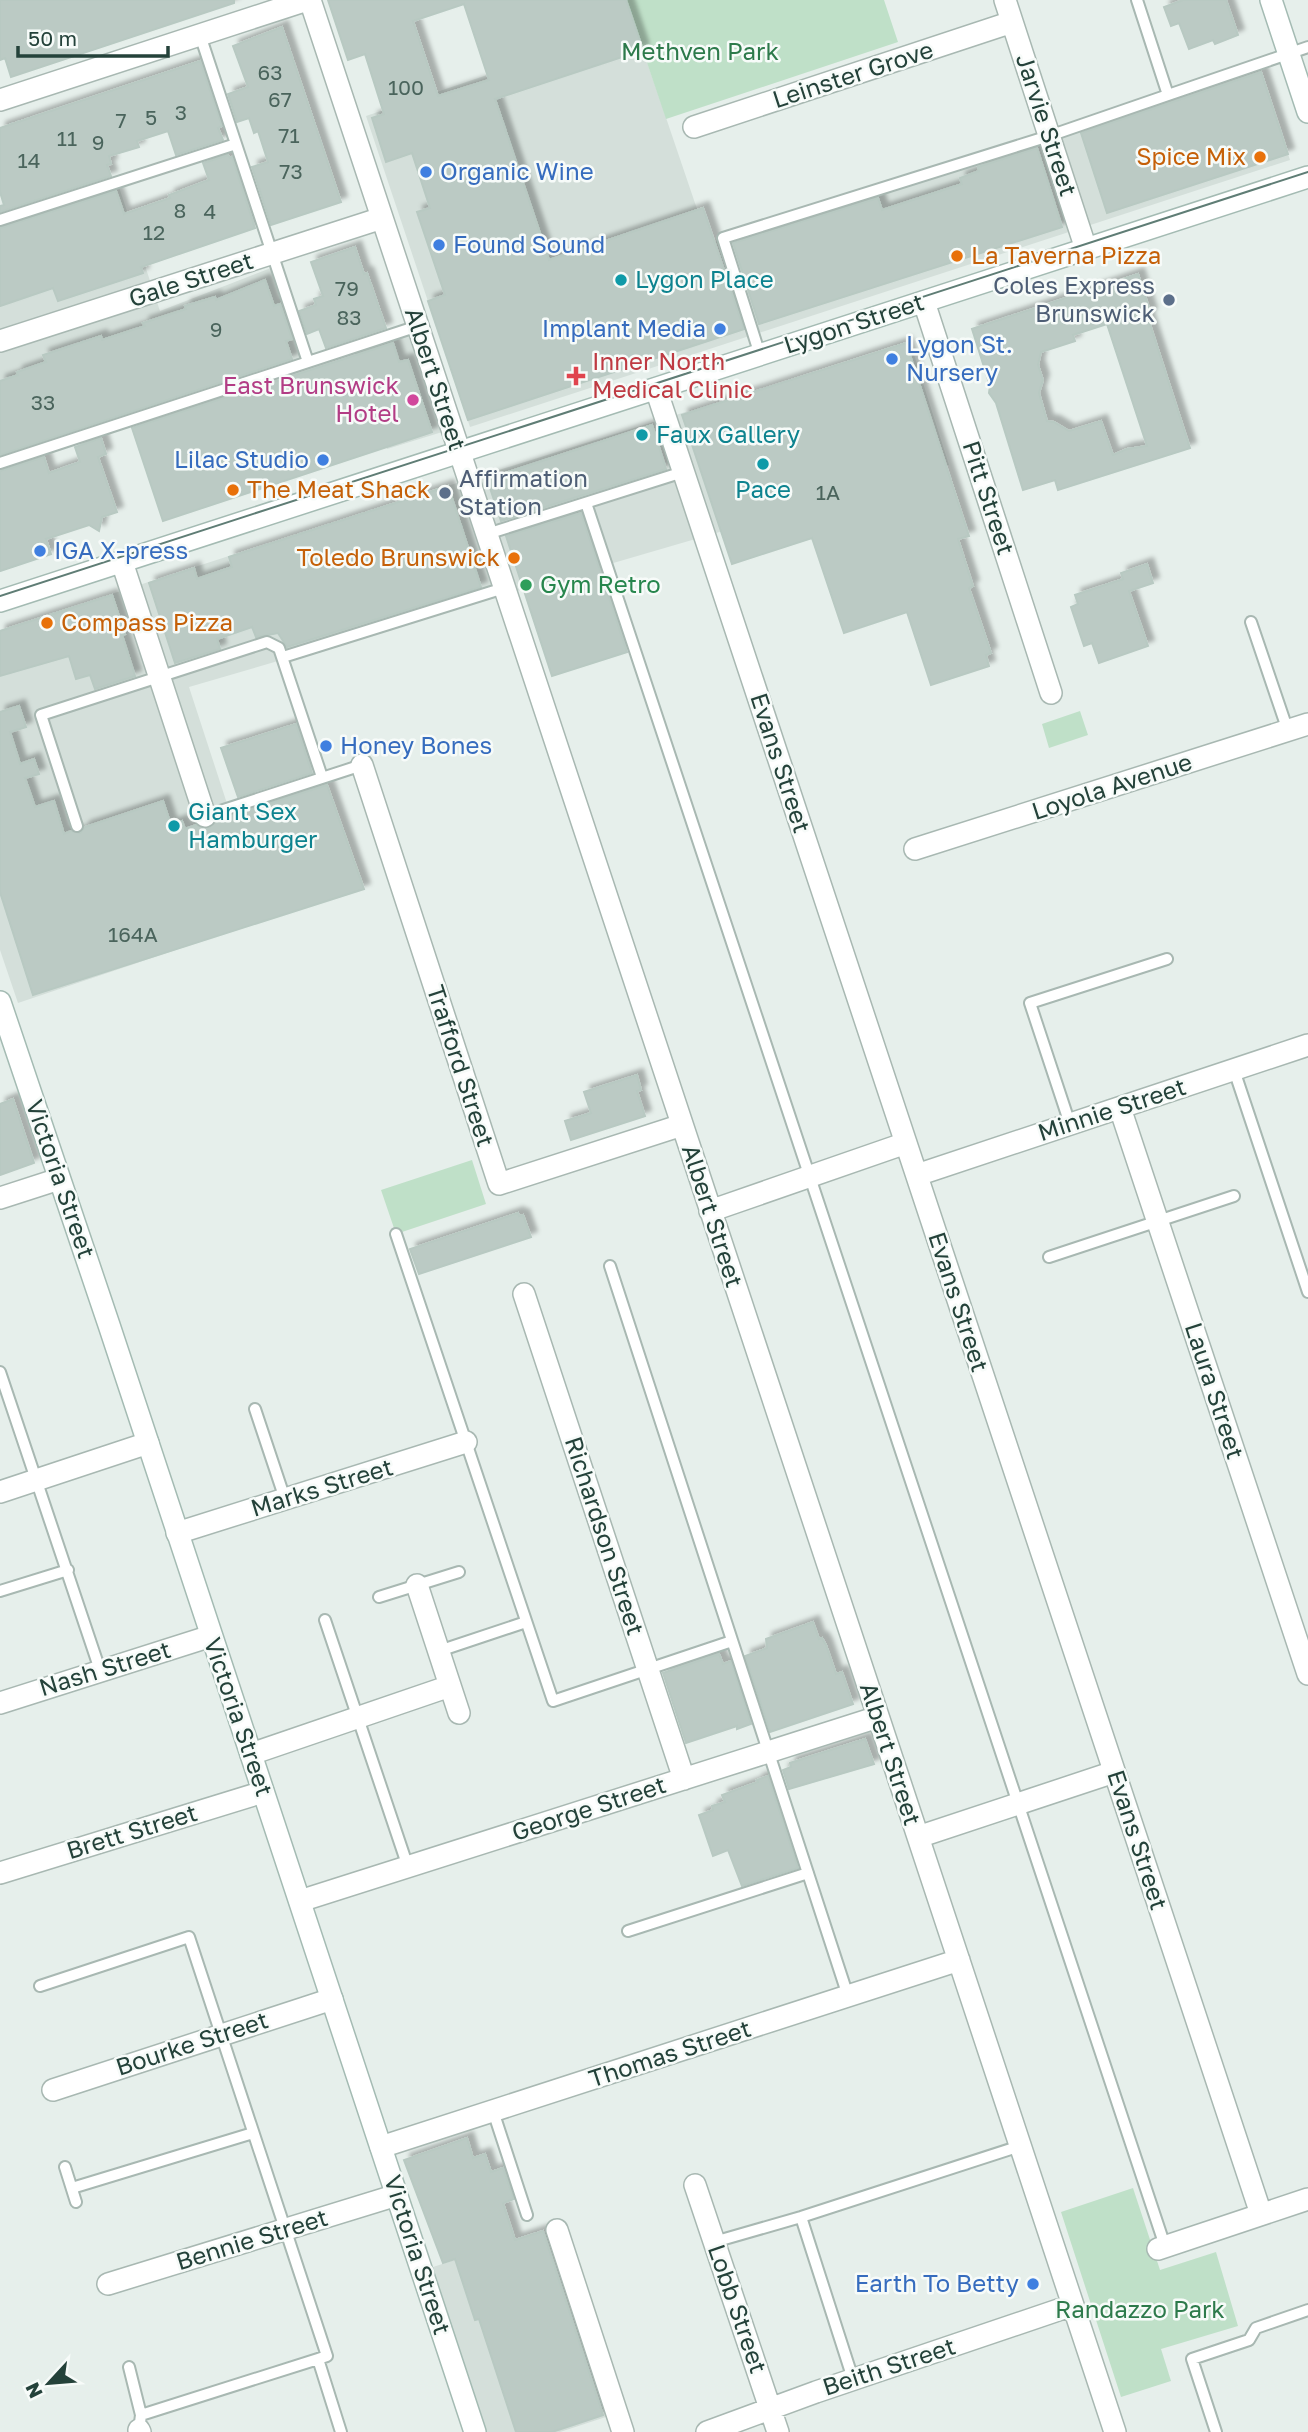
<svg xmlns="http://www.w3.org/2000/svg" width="1308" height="2432" font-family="'Golos Text',sans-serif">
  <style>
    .built { fill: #d4dfda }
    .green { fill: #bfe0c8 }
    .building { fill: #bbcac4; stroke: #b8c9c2; stroke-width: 2; fill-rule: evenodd; filter: url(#shadow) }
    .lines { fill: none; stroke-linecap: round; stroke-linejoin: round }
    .lane-casing { stroke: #a8b8b2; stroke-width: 14 }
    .street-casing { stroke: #a8b8b2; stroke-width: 24 }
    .secondary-casing { stroke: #a4bbb3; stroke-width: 24 }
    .lane { stroke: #fff; stroke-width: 10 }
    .street { stroke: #fff; stroke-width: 21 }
    .secondary { stroke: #fff; stroke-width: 21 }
    .tram { stroke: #5f7d75; stroke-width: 2 }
    .food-dot { fill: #e8710a; stroke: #f7fbf9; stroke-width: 2.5 }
    .shop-dot { fill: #3f7fe0; stroke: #f7fbf9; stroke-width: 2.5 }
    .culture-dot { fill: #0f9aa8; stroke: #f7fbf9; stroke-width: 2.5 }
    .service-dot { fill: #5c6f8a; stroke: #f7fbf9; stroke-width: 2.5 }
    .health-dot { fill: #e0444e; stroke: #f7fbf9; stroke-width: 2.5 }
    .hotel-dot { fill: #d1479c; stroke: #f7fbf9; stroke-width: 2.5 }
    .leisure-dot { fill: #2e9e5b; stroke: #f7fbf9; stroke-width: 2.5 }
    .labels { text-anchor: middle; stroke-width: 5; stroke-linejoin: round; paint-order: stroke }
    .number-label { font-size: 21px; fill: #4a645c }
    .park-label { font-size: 24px; fill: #2d7a4b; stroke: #f7fbf9 }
    .street-label { font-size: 24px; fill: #24423a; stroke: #f7fbf9 }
    .food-label { font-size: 24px; fill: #c56008; stroke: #f7fbf9; text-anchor: start }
    .shop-label { font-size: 24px; fill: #366cbe; stroke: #f7fbf9; text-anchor: start }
    .culture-label { font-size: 24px; fill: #0d838f; stroke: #f7fbf9; text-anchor: start }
    .service-label { font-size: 24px; fill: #4e5e75; stroke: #f7fbf9; text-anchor: end }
    .health-label { font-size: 24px; fill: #be3a42; stroke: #f7fbf9; text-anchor: start }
    .hotel-label { font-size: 24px; fill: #b23c85; stroke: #f7fbf9; text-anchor: end }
    .leisure-label { font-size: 24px; fill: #27864d; stroke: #f7fbf9; text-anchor: start }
  </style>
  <defs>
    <filter id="shadow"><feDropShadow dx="6" dy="-6" stdDeviation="2" flood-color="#0004"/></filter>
  </defs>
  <rect width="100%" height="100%" fill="#e6efeb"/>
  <path class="built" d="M530,0H626L697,209L703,208L714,241L1049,136L1259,64L1290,160L470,427L366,116L487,75L469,20Z
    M118,184L160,311L276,266L306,360L0,459V223Z
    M418,326L452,429L387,449L353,347Z
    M910,342L949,465L189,687L265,920L18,1003L0,950V630L380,507Z
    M549,2229L612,2415L560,2432H480L427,2269Z"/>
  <path class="green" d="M626,0H884L898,42L666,119Z
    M1080,711L1088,735L1049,748L1042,724Z
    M472,1160L486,1204L396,1234L381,1190Z
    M1133,2188L1160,2270L1216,2252L1238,2326L1161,2349L1171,2381L1121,2397L1061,2212Z"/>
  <path class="building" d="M0,0H234V3L11,77L5,58L0,60Z
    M328,0H626L643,50L495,99L549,260L703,208L744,329L468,420L428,301L445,295L417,212L430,208L412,153L386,162L372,118L384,114L365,54L348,60ZM464,4L489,80L438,96L413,21Z
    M1183,0H1226L1238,35L1215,44L1213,40L1189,49L1179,23L1171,26L1164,7Z
    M282,27L341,202L271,225L252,167L268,162L258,131L254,133L249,118L237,122L228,94L248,87L233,46Z
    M200,61L222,126L218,128L223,140L176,155L168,131L137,141L139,147L109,156L111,164L107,165L111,176L0,212V206L4,205L0,192V128Z
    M1261,72L1288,154L1107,213L1081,133Z
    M1037,148L1062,227L759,324L733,243L878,198L882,210L962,184L960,178L979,171L978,167Z
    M228,155L230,158L232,157L255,228L141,267L143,273L58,301L53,288L0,306V228L116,191L124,214L170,198L169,195L209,180L203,163Z
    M355,247L364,274L367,273L386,328L326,348L319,329L307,334L299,311L316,305L314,299L323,296L311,262Z
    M1138,274L1151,314L1147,315L1190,448L1058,490L1055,480L1023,490L996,403L989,393L990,386L972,329ZM1107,324L1147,446L1127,449L1113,455L1101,421L1069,431L1054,422L1047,421L1039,393L1043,380L1038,365L1041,352L1075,341L1073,335Z
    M265,280L274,306L280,304L292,339L286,341L292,359L0,455V381L18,375L17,372L46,362L43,355L101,336L102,340L145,326L143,323L186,309L185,306L215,297L216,300Z
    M393,343L399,362L408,360L432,432L163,521L132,428Z
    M906,343L969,536L958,539L973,586L969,588L991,653L986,655L989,666L931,685L907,612L844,633L812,538L732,564L682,415Z
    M652,425L666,469L501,521L487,479Z
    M101,438L106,454L98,457L117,512L102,517L99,531L89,525L46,539L51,554L0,571V471L44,457L49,473L80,462L75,447Z
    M448,486L481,587L287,647L278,633L256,637L252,627L217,639L220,649L175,663L149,583L194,568L197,579L232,567L229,557Z
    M581,513L627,652L552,676L506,536Z
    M1147,564L1153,583L1129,591L1148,646L1099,663L1092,643L1084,646L1071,607L1078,604L1075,595L1123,579L1121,573Z
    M112,595L125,634L122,635L135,676L95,689L90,675L76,679L69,656L0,676V631Z
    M19,706L26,727L10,732L20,764L34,759L39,774L25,778L35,807L54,801L64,834L71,831L80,833L85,827L163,801L171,825L182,821L185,829L196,825L208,829L217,820L327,785L364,889L33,995L0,892V712Z
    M296,724L312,773L238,797L221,748Z
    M637,1075L641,1090L637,1091L645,1116L571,1140L565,1121L591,1113L584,1092Z
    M13,1099L34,1163L0,1175V1104Z
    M518,1213L519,1216L523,1215L531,1237L419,1274L410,1249Z
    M813,1622L819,1639L822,1638L826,1645L836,1674L842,1672L853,1704L770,1732L745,1656L767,1648L766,1639Z
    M719,1654L723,1664L731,1661L751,1724L737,1729V1726L686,1743L663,1673Z
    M865,1739L874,1764L789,1789L783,1770L791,1767L790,1763Z
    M768,1776L798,1868L742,1886L728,1850L713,1856L699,1815L713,1810L712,1806L725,1802L722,1795L758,1782L757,1780Z
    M467,2138L473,2158L485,2154L491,2172L503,2168L514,2199L503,2203L515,2240L543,2231L603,2415L552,2432H516L479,2319L475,2320L455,2259L443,2263L404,2160Z"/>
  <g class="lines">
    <g class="lane-casing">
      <path id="lane" d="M200,35L308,362
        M1168,95L1308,47
        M0,220L236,144
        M760,355L723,238L1049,136L1168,95L1137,0
        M0,463L418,326
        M586,503L1165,2246
        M487,534L683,472
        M1251,622L1288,731
        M283,657L504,588
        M205,816L362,765
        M77,826L41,715L267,642L279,648L322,777
        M1234,1070L1308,1292
        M1070,1124L1030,1003L1167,959
        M396,1234L553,1701L732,1641
        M1049,1257L1234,1196
        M610,1266L848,1996
        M0,1372L100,1670
        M255,1409L285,1499
        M0,1591L68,1570
        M379,1597L459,1572
        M325,1620L408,1867
        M439,1651L526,1622
        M628,1931L808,1873
        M40,1986L189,1937L327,2356L318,2359
        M493,2111L527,2215
        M65,2167L76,2202
        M72,2188L253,2133
        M801,2217L853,2379
        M714,2242L801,2217L1020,2146
        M129,2367L141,2415
        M139,2430L141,2415L318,2359L341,2432
        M1216,2432L1192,2359L1249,2340L1256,2328L1308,2310"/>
    </g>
    <g class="street-casing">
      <path id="street" d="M310,0L1115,2432
        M1005,0L1086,249
        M0,100L307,0
        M694,127L1012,22
        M924,302L1051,693
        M0,341L382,218
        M656,389L1261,2214
        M122,562L205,816
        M362,765L499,1184L682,1125
        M915,849L1308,724
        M1120,1108L1308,1674
        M917,1175L1308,1045
        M0,1198L59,1179
        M710,1211L906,1143
        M524,1294L684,1779
        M0,1492L148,1443
        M177,1533L466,1442
        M417,1585L459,1713
        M0,1703L211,1636
        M251,1754L450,1686
        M918,1837L1114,1772
        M0,1873L263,1792
        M300,1901L878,1717
        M53,2090L332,1999
        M381,2147L959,1960
        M695,2185L778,2432
        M557,2230L623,2432
        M1158,2249L1308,2199
        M108,2284L397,2195
        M139,2430L140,2432
        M707,2432L816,2392L1073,2305"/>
    </g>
    <g class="secondary-casing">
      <path id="secondary" d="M1271,0L1308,112
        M0,601L1308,177
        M0,1002L109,1325L475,2432"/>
    </g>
    <use href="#lane" class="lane"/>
    <use href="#street" class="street"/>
    <use href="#secondary" class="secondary"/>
    <path class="tram" d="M0,596L1308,172"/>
  </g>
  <g class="food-dot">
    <circle cx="1260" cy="157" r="7"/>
    <circle cx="957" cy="256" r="7"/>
    <circle cx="233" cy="490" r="7"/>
    <circle cx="514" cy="558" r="7"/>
    <circle cx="47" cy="623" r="7"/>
  </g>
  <g class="shop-dot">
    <circle cx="426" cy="172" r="7"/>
    <circle cx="439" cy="245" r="7"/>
    <circle cx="720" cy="329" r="7"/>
    <circle cx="892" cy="359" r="7"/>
    <circle cx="323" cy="460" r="7"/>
    <circle cx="40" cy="551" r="7"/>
    <circle cx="326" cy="746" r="7"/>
    <circle cx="1033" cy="2284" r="7"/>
  </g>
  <g class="culture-dot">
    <circle cx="621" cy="280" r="7"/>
    <circle cx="642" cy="435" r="7"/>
    <circle cx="763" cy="464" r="7"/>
    <circle cx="174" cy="826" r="7"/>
  </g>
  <g class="service-dot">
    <circle cx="1169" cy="300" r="7"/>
    <circle cx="445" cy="493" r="7"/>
  </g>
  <path class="health-dot" d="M572.5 365.5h7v7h7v7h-7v7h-7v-7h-7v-7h7z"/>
  <circle class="hotel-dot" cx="413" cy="400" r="7"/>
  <circle class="leisure-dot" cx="526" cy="585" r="7"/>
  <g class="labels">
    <g class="number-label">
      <text x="270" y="80">63</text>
      <text x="406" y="95">100</text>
      <text x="280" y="107">67</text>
      <text x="181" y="120">3</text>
      <text x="151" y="125">5</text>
      <text x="121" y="128">7</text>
      <text x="289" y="143">71</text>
      <text x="67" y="146">11</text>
      <text x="98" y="150">9</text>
      <text x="29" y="168">14</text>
      <text x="291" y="179">73</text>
      <text x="180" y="218">8</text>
      <text x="210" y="219">4</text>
      <text x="154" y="240">12</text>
      <text x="347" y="296">79</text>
      <text x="349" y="325">83</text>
      <text x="216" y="337">9</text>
      <text x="43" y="410">33</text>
      <text x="828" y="500">1A</text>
      <text x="133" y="942">164A</text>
    </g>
    <g class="park-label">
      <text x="700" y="60">Methven Park</text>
      <text x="1140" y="2318">Randazzo Park</text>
    </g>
    <g class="street-label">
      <text transform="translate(853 75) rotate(-18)" y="8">Leinster Grove</text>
      <text transform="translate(1046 125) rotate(72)" y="8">Jarvie Street</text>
      <text transform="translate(191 280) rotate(-18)" y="8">Gale Street</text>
      <text transform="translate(854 324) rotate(-18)" y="8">Lygon Street</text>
      <text transform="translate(435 379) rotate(72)" y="8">Albert Street</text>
      <text transform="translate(988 498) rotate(72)" y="8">Pitt Street</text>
      <text transform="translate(780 763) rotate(72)" y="8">Evans Street</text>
      <text transform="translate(1112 787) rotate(-18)" y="8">Loyola Avenue</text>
      <text transform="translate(460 1066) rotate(72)" y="8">Trafford Street</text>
      <text transform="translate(1112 1110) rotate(-18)" y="8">Minnie Street</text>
      <text transform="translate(60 1179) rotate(71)" y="8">Victoria Street</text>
      <text transform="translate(712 1216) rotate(72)" y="8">Albert Street</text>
      <text transform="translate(958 1302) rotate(72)" y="8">Evans Street</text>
      <text transform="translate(1214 1391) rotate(72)" y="8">Laura Street</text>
      <text transform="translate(322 1488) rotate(-17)" y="8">Marks Street</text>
      <text transform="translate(604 1536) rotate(72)" y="8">Richardson Street</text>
      <text transform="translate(105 1669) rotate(-17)" y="8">Nash Street</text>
      <text transform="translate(238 1717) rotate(71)" y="8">Victoria Street</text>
      <text transform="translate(890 1754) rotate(72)" y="8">Albert Street</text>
      <text transform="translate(589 1809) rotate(-18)" y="8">George Street</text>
      <text transform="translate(132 1832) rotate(-17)" y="8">Brett Street</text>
      <text transform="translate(1137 1840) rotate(72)" y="8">Evans Street</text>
      <text transform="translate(192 2044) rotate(-18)" y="8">Bourke Street</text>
      <text transform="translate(670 2054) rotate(-18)" y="8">Thomas Street</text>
      <text transform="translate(252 2240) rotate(-17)" y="8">Bennie Street</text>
      <text transform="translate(417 2255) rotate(72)" y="8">Victoria Street</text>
      <text transform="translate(737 2309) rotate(71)" y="8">Lobb Street</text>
      <text transform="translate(889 2367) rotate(-18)" y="8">Beith Street</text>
    </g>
    <g class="food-label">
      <text x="1246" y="165" text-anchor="end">Spice Mix</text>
      <text x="971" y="264">La Taverna Pizza</text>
      <text x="247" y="498">The Meat Shack</text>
      <text x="500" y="566" text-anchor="end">Toledo Brunswick</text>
      <text x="61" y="631">Compass Pizza</text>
    </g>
    <g class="shop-label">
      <text x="440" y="180">Organic Wine</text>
      <text x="453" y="253">Found Sound</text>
      <text x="706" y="337" text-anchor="end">Implant Media</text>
      <text x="906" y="353">Lygon St.<tspan x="906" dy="28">Nursery</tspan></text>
      <text x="309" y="468" text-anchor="end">Lilac Studio</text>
      <text x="54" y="559">IGA X-press</text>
      <text x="340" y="754">Honey Bones</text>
      <text x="1019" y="2292" text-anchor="end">Earth To Betty</text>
    </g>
    <g class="culture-label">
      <text x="635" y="288">Lygon Place</text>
      <text x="656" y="443">Faux Gallery</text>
      <text x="763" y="498" text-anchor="middle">Pace</text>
      <text x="188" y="820">Giant Sex<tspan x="188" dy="28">Hamburger</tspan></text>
    </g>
    <g class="service-label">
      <text x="1155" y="294">Coles Express<tspan x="1155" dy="28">Brunswick</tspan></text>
      <text x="459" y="487" text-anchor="start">Affirmation<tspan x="459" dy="28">Station</tspan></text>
    </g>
    <g class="health-label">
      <text x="592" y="370">Inner North<tspan x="592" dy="28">Medical Clinic</tspan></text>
    </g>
    <g class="hotel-label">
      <text x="399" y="394">East Brunswick<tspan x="399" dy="28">Hotel</tspan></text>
    </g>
    <g class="leisure-label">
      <text x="540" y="593">Gym Retro</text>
    </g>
  </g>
  <g transform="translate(49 2383) rotate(244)" stroke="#f7fbf9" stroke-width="5" paint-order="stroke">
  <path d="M0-5L12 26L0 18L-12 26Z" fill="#24423a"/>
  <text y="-10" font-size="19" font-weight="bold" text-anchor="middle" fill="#24423a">N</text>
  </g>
  <path d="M18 46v10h150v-10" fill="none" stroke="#24423a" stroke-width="3.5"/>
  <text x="28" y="46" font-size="21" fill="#24423a" stroke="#f7fbf9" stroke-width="5" paint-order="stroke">50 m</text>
</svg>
